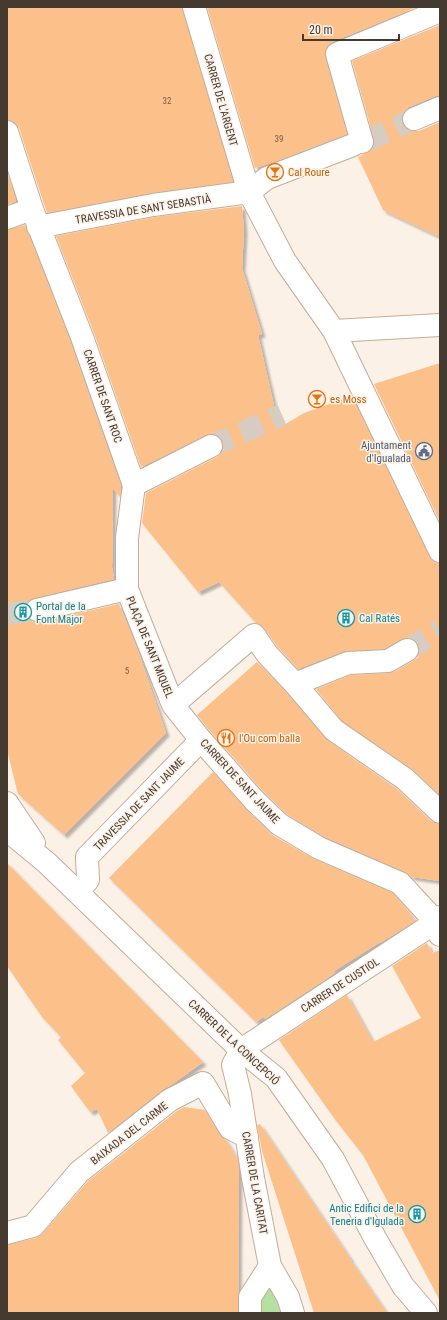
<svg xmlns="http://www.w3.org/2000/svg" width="447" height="1320" font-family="'Roboto Condensed',sans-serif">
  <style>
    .green { fill: #b6e0a2 }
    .building { fill: #fcc08a; filter: url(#shadow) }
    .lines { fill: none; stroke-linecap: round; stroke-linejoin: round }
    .street-tunnel { stroke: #d7ccc2; stroke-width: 22; stroke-dasharray: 22 11; stroke-linecap: butt }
    .street-casing { stroke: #c7ac95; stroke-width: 24 }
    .street { stroke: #fff; stroke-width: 22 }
    .labels { text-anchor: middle; stroke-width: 3; stroke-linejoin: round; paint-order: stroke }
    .number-label { font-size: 9px; fill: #735c46 }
    .street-label { font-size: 11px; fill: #453a30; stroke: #fcf1e7 }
    .food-label { font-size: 11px; fill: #c56008; stroke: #fcf1e7; text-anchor: start }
    .service-label { font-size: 11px; fill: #4e5e75; stroke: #fcf1e7; text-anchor: end }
    .culture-label { font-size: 11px; fill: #0d838f; stroke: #fcf1e7; text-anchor: start }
  </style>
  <defs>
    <filter id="shadow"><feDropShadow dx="3.5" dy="3.5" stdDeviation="1" flood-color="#0004"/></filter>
  </defs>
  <rect width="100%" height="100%" fill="#fcf1e7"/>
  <path class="green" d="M270,1266L293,1313H250Z"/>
  <path class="building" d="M7,7H182L233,182L151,193L47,213L19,128L15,122L7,120Z
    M207,7H417L332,42L327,46L325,52V57L347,134L274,162L255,168Z
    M440,25V96H435L409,107L404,112L402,118V123L406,129L413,131H419L440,122V237L383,210L358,157L371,150L374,145V139L352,61Z
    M7,172L16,201L7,205Z
    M242,206L244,231L242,268L262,334L258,335L279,428L304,413L352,396L429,556L433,562L440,563V795L412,769L342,721L316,689L351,675L389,673L394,672L413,661L418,657L419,650L418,644L414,639L407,638L401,639L384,649L344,651L298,669L277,646L264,628L259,624L256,623L219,582L198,592L142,523L146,493L217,457L222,452L223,447L222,441L217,435L212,434L206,435L141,467L94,333L56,236L155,217Z
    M25,225L70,341L121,486L120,497L113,488L112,567L114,579L34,598L29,601L25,606V613L28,618L33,622H39L119,604L139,654L166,733L64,835L18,794L7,750V230Z
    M440,363V522L374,384Z
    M257,662L286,692L327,740L397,789L431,821L437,824H440V881L412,877L405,872L325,837L287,814L263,791L211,732L197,715Z
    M213,772L245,808L272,835L314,859L393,893L409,912L415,921L380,943V942L334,971L335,973L265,1019L263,1017L256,1022L109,878Z
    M7,863L203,1062L171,1085L162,1090L108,1133L97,1109L90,1112L71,1086L85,1073L58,1040L61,1037L42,1017L7,966Z
    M427,943L432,953L440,950V1301L363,1155L334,1118L279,1040L347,995L373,1042L421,1018L392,966Z
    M184,1107L205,1110L219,1134L225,1139L238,1160L239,1168L238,1313H7V1245L36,1238L42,1234L88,1181L177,1111Z
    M260,1124L350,1258V1259L387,1313H314L262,1151L257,1125Z"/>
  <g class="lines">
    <path class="street-tunnel" d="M366,141L414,119
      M211,446L282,415
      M7,614L37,610
      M407,650L440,630"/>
    <g class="street-casing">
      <path id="street" d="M194,7L249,192L285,261L334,331L440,551
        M414,119L440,108
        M7,132L32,209L82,337L134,485L127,538V589L173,705L201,740L254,800L279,824L319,848L400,883L436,922L440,935
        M362,142L337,54L440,11
        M249,192L267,178L353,145
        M7,218L32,209
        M38,227L153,205L249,192
        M334,331L440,325
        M134,485L211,446
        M37,610L127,589
        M295,684L348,663L388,661L407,650
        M173,705L254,635L267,654L295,684L334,730L405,779L440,812
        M7,803L34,843
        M7,830L47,863L241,1050L276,1078L333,1159L375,1238L403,1286L426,1313
        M77,892L88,880L87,857L201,740
        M7,1233L33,1226L79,1172L170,1100L203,1083L230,1128L247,1137
        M250,1313V1297L270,1266
        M293,1313L288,1297L270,1266L253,1178L240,1094L233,1065L241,1050L436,922L440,917"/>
    </g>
    <use href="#street" class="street"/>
  </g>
  <defs>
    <g id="bar-ring" transform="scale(0.9)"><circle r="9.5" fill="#fcf1e7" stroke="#e8710a" stroke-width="1.5"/><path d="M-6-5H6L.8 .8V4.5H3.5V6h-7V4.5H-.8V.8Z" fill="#e8710a"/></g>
    <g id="civic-ring" transform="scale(0.9)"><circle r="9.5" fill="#fcf1e7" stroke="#5c6f8a" stroke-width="1.5"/><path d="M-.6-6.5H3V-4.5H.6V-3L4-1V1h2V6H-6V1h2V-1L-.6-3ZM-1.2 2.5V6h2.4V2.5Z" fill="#5c6f8a"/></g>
    <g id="building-ring" transform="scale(0.9)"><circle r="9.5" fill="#fcf1e7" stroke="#0f9aa8" stroke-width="1.5"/><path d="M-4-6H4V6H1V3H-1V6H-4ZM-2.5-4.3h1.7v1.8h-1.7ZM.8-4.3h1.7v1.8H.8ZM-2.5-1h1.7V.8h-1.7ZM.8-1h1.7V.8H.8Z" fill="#0f9aa8"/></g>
    <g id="restaurant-ring" transform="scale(0.9)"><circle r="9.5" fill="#fcf1e7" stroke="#e8710a" stroke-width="1.5"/><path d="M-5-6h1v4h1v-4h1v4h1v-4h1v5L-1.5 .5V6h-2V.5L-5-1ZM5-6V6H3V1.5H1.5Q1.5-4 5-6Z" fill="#e8710a"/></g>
  </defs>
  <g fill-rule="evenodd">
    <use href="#bar-ring" x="275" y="172"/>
    <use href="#bar-ring" x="317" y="399"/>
    <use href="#civic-ring" x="424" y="451"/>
    <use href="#building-ring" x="23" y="612"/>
    <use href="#building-ring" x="346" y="618"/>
    <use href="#restaurant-ring" x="226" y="738"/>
    <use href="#building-ring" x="417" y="1214"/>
  </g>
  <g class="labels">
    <g class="number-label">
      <text x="167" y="104">32</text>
      <text x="279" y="142">39</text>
      <text x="127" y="674">5</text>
    </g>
    <g class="street-label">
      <text transform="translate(221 100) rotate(74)" y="4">CARRER DE L'ARGENT</text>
      <text transform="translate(143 209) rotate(-9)" y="4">TRAVESSIA DE SANT SEBASTIÀ</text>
      <text transform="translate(103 396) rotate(71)" y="4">CARRER DE SANT ROC</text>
      <text transform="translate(150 647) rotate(68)" y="4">PLAÇA DE SANT MIQUEL</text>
      <text transform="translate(240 781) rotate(47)" y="4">CARRER DE SANT JAUME</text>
      <text transform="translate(139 804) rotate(-46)" y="4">TRAVESSIA DE SANT JAUME</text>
      <text transform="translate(340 985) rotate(-33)" y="4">CARRER DE CUSTIOL</text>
      <text transform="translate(234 1042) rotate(43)" y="4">CARRER DE LA CONCEPCIÓ</text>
      <text transform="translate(129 1133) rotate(-38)" y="4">BAIXADA DEL CARME</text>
      <text transform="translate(255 1183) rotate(80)" y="4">CARRER DE LA CARITAT</text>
    </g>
    <g class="food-label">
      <text x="288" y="176">Cal Roure</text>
      <text x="330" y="403">es Moss</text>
      <text x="239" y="742">l'Ou com balla</text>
    </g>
    <g class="service-label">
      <text x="411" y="449">Ajuntament<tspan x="411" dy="13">d'Igualada</tspan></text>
    </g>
    <g class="culture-label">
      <text x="36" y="610">Portal de la<tspan x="36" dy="13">Font Major</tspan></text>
      <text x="359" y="622">Cal Ratés</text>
      <text x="404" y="1212" text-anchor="end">Antic Edifici de la<tspan x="404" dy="13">Teneria d'Igulada</tspan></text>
    </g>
  </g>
  <rect width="447" height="1320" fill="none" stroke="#453a30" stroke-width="16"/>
  <path d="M303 34v6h96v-6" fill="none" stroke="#453a30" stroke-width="2"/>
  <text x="309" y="34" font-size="12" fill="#453a30" stroke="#fcf1e7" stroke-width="3" paint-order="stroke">20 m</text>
</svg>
